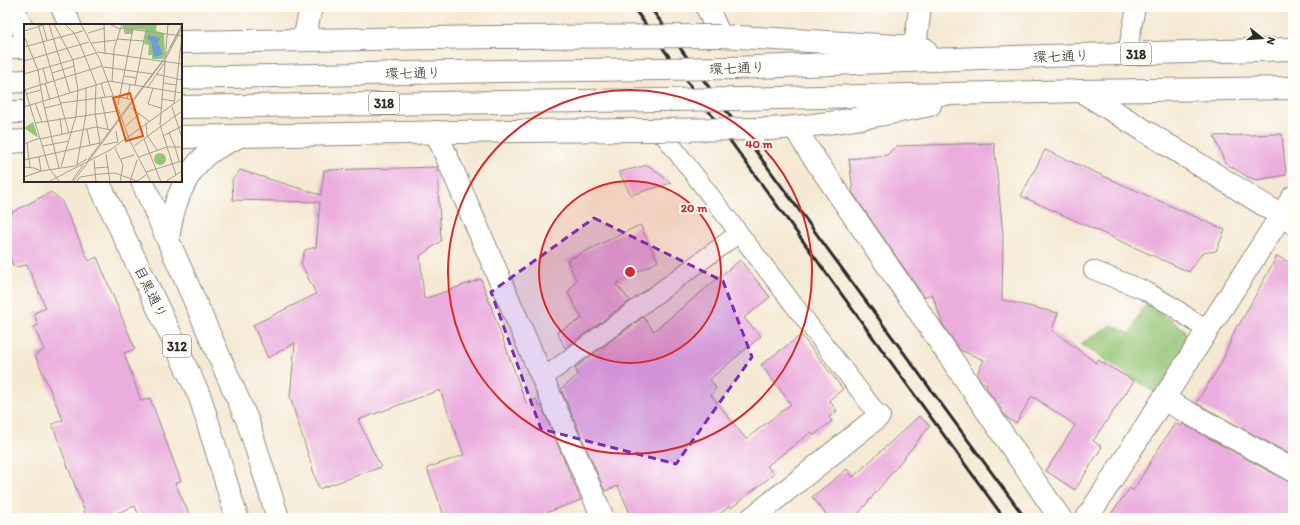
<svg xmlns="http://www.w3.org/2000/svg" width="1300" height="525" font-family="Itim,'Klee One',sans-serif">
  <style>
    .green { fill: #93c575; stroke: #5f7850 }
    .building { fill: #ebadde }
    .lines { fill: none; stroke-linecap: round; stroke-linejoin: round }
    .service-casing { stroke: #908a7f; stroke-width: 20 }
    .minor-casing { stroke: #908a7f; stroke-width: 24 }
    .primary-casing { stroke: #908a7f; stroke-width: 24 }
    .service { stroke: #fff; stroke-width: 18 }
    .minor { stroke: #fff; stroke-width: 22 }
    .primary { stroke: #fff; stroke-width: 22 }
    .rail { stroke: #2b2b2b; stroke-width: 3 }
    .primary-bridge-casing { stroke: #908a7f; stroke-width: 24; stroke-linecap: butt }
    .primary-bridge { stroke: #fff; stroke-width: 22 }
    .marked { fill: #7b2cbf; fill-opacity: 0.2; stroke: #7b2cbf; stroke-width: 3; stroke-dasharray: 8 5; stroke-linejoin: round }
    .ring { fill: none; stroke: #d62828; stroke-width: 2 }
    .labels { text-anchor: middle; stroke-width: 4; stroke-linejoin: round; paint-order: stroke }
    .shield { fill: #fdfcf7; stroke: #6a6a68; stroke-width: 1 }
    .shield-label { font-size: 13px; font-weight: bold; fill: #2b2b2b }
    .street-label { font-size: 14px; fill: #2b2b2b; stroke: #fdfcf7 }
    .inset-road { fill: none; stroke: #a49d90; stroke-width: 1 }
    .view { fill: #df570e; fill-opacity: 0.15; stroke: #df570e; stroke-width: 2 }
    .inset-edge { fill: none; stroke: #2b2b2b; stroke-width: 2 }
    .centre { fill: #d62828; stroke: #fdfcf7; stroke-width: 2 }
    .ring-label { font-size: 12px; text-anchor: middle; font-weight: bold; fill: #d62828; stroke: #fdfcf7; stroke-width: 4; stroke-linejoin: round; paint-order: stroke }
  </style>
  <rect width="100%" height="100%" fill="#fdfcf7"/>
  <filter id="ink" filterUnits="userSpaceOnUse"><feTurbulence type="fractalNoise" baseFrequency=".025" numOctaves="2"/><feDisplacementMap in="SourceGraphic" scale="8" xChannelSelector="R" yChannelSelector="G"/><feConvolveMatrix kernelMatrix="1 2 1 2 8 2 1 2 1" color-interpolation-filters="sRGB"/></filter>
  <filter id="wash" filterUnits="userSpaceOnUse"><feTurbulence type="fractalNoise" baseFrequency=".012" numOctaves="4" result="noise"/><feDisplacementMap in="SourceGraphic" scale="16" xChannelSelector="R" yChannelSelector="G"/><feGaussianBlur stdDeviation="0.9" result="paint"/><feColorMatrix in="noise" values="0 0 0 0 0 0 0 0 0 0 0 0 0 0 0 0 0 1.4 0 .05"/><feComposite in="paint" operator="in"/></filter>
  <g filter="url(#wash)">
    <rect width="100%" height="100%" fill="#f5e9d3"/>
    <path class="green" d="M1147,304L1184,329L1188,342L1157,394L1081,344L1111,325L1131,334L1141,311Z"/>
    <g id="blocks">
      <path class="building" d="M1282,134L1286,175L1256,180L1248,177L1225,163L1214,136Z
        M994,143L1003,235L1002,300L1058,313L1052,330L1096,363L1098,360L1134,381L1093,441L1102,447L1075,490L1046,471L1075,425L1032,396L1016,423L1007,418L999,406L1000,404L996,402L986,388L987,384L982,382L977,374L984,360L960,350L943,325L932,294L924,297L853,193L849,159L887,155L896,146Z
        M1045,150L1225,230L1216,251L1202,253L1189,272L1021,196Z
        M648,165L671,183L631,195L619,172Z
        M437,167L441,241L420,256L424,299L481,279L526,403L536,399L539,407L541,405L581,500L532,518H445L427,468L464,455L440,390L358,420L381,467L319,489L290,397L295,343L268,358L253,325L316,294L301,263L305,250L316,247L320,202L233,200L232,180L240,170L321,195L324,170Z
        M51,192L61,200L89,261L97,257L135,349L124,353L141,401L150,398L181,481L175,483L191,518H140L135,506L104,518H87L52,424L63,420L35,355L44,350L34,327L38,325L34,313L46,308L27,265L14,267L7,253V215Z
        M640,225L658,261L616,284L630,301L565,348L557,332L582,319L568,293L576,280L567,260Z
        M1277,256L1293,264V456L1196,403L1221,364L1237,325H1239Z
        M740,260L770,297L744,318L761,336L710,379L716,388L711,395L746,439L791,404L761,365L801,335L843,389L829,400L837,411L829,417L832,421L814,435L811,432L767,466L774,474L731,508L730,506L714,518H632L618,486L605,491L561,389L578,375L575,368L643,317L654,331Z
        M919,416L930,426L855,518H829L812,497L847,469L853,477Z
        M1175,423L1181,426L1183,424L1287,481L1293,482V518H1108L1130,488L1133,491L1154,456Z"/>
    </g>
  </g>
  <g filter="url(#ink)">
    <use href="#blocks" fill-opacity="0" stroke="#908a7f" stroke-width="1"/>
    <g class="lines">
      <g class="service-casing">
        <path id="service" d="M1127,54L1136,7
          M660,130L879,416
          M1093,270L1144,290L1172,306L1206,330
          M543,378L739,233"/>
      </g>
      <g class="minor-casing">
        <path id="minor" d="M707,7L720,36
          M304,40L311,7
          M915,47L920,7
          M1081,91L1293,223
          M795,128L808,149L1060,518
          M436,132L603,518
          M1163,399L1293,470
          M752,518L879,416
          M1087,518L1293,197"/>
      </g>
      <g class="primary-casing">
        <path id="primary" d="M13,7L25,35
          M62,7L70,25
          M720,36L915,47L925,49
          M181,42L494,37
          M7,47H25
          M734,68L980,58L1293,49
          M181,78L498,71
          M7,82L25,81
          M740,99L1081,91L1293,88
          M181,107L505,102
          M7,112H25
          M769,129C823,126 877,116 930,105
          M181,137L514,131
          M7,142L25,141
          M98,181L200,397L237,518
          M142,181L248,422L278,518
          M168,239C172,208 182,177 206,155C215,148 226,143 236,138"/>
      </g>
      <use href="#service" class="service"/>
      <use href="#minor" class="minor"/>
      <use href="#primary" class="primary"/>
      <path class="rail" d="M633,7L1004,518
        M650,7L1025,518"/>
      <g class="primary-bridge-casing">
        <path id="primary-bridge" d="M494,37L720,36
          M498,71L734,68
          M505,102L740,99
          M514,131L769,129"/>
      </g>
      <use href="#primary-bridge" class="primary-bridge"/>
    </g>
  </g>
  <path class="marked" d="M594,218L723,281L752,357L676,464L541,429L491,292Z"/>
  <circle cx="630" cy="272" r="91" fill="#d62828" fill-opacity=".12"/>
  <g class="ring">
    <circle cx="630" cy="272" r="91"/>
    <circle cx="630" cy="272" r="182"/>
  </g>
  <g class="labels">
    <g class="shield">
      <rect x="1121" y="43" width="30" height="22" rx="3"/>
      <rect x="369" y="92" width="30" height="22" rx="3"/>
      <rect x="163" y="335" width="28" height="22" rx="3"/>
    </g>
    <g class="shield-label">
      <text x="1136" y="59">318</text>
      <text x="384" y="108">318</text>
      <text x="177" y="351">312</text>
    </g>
    <g class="street-label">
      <text transform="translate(1061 56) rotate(-2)" y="5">環七通り</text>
      <text transform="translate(737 68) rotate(-2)" y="5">環七通り</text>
      <text transform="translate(413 73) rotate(-1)" y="5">環七通り</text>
      <text transform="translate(151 292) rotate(64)" y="5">目黒通り</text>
    </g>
  </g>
  <g transform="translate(24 24)">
    <rect width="158" height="158" fill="#f5e9d3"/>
    <path d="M98,0H133L132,7L140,9L141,32L138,35H128V31H124L125,21L120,20L122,6L109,5L108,10H101ZM9,98L14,113H13L0,104ZM130 135a6 6 0 1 1 12 0a6 6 0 1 1-12 0Z" fill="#93c575"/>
    <path d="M124,11L136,14L134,19L139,30L130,33L127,18L123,14Z" fill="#6c9dd6"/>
    <path class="inset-road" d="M14,0L45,109M25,0L46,69M30,0L49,36L54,66L52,92L37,143M57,0L76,36L106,117L127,158M80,0L81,30M85,0L96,5M144,0L136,101L152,151M19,2L23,16M97,4L158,12M0,7L23,0M64,9L81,4M0,12L14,46L19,78L35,144M93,15L120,17M68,19L92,16M0,23L59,7M146,24L158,0M73,28L158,40M142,34L158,4M0,37L65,18M80,43L129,50M19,44L23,59M28,49L50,42M0,50L72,29M132,50L158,56M100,52L113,54M88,58L90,25L98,0M21,59L26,76M77,59L81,73M139,59L152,61M111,61L122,6M0,62L25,144L36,158M124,63L141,38M129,64L124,80L137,84M0,66L78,42M2,70L17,66M91,72L109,76M77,74L84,105M103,75L106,61M137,75L150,77M11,79L18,98M37,79L90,72M150,80L158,12M94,81L109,5M0,83L85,57L158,69M148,83L158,114M21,84L37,80M107,84L125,97M98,90L139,36M36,94L38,110M11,99L94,87M122,100L123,111L133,126M102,102L115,90M63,105L66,121M92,107L94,119M145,109L151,123M139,112L158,102M16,115L72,103L87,106M120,115L137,158M3,119L6,143M0,120L16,114M79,121L93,118M19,122L45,117M110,122L158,87M151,123L155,137M91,124L99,141L96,158M82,130L86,158M115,133L143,123H158M97,135L110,131M0,136L76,119L71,89L72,60L56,20L50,9L41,0M64,136L96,93M70,136L72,158M53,140L62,90V63M0,143L10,144L17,147L51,142L63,135M70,144L85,143M122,148L158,137M0,153L17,147L15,133M24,158L86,126L158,74M47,158L59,141M49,158L139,37L158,1M52,158L56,153L75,150L91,149L113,157L122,151M106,158L113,136M141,158L158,147"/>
    <path class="view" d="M106,69L119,112L102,117L89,74Z"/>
    <rect width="158" height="158" class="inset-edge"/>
  </g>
  <circle cx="630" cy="272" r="6" class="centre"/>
  <g class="ring-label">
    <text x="759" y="148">40 m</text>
    <text x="694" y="212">20 m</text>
  </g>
  <rect width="1300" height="525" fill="none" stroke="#fdfcf7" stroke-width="24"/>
  <g transform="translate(1262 38) rotate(107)" stroke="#fdfcf7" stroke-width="3" paint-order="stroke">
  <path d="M0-3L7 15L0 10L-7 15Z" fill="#2b2b2b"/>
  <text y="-6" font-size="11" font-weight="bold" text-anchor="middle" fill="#2b2b2b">N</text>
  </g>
</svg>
